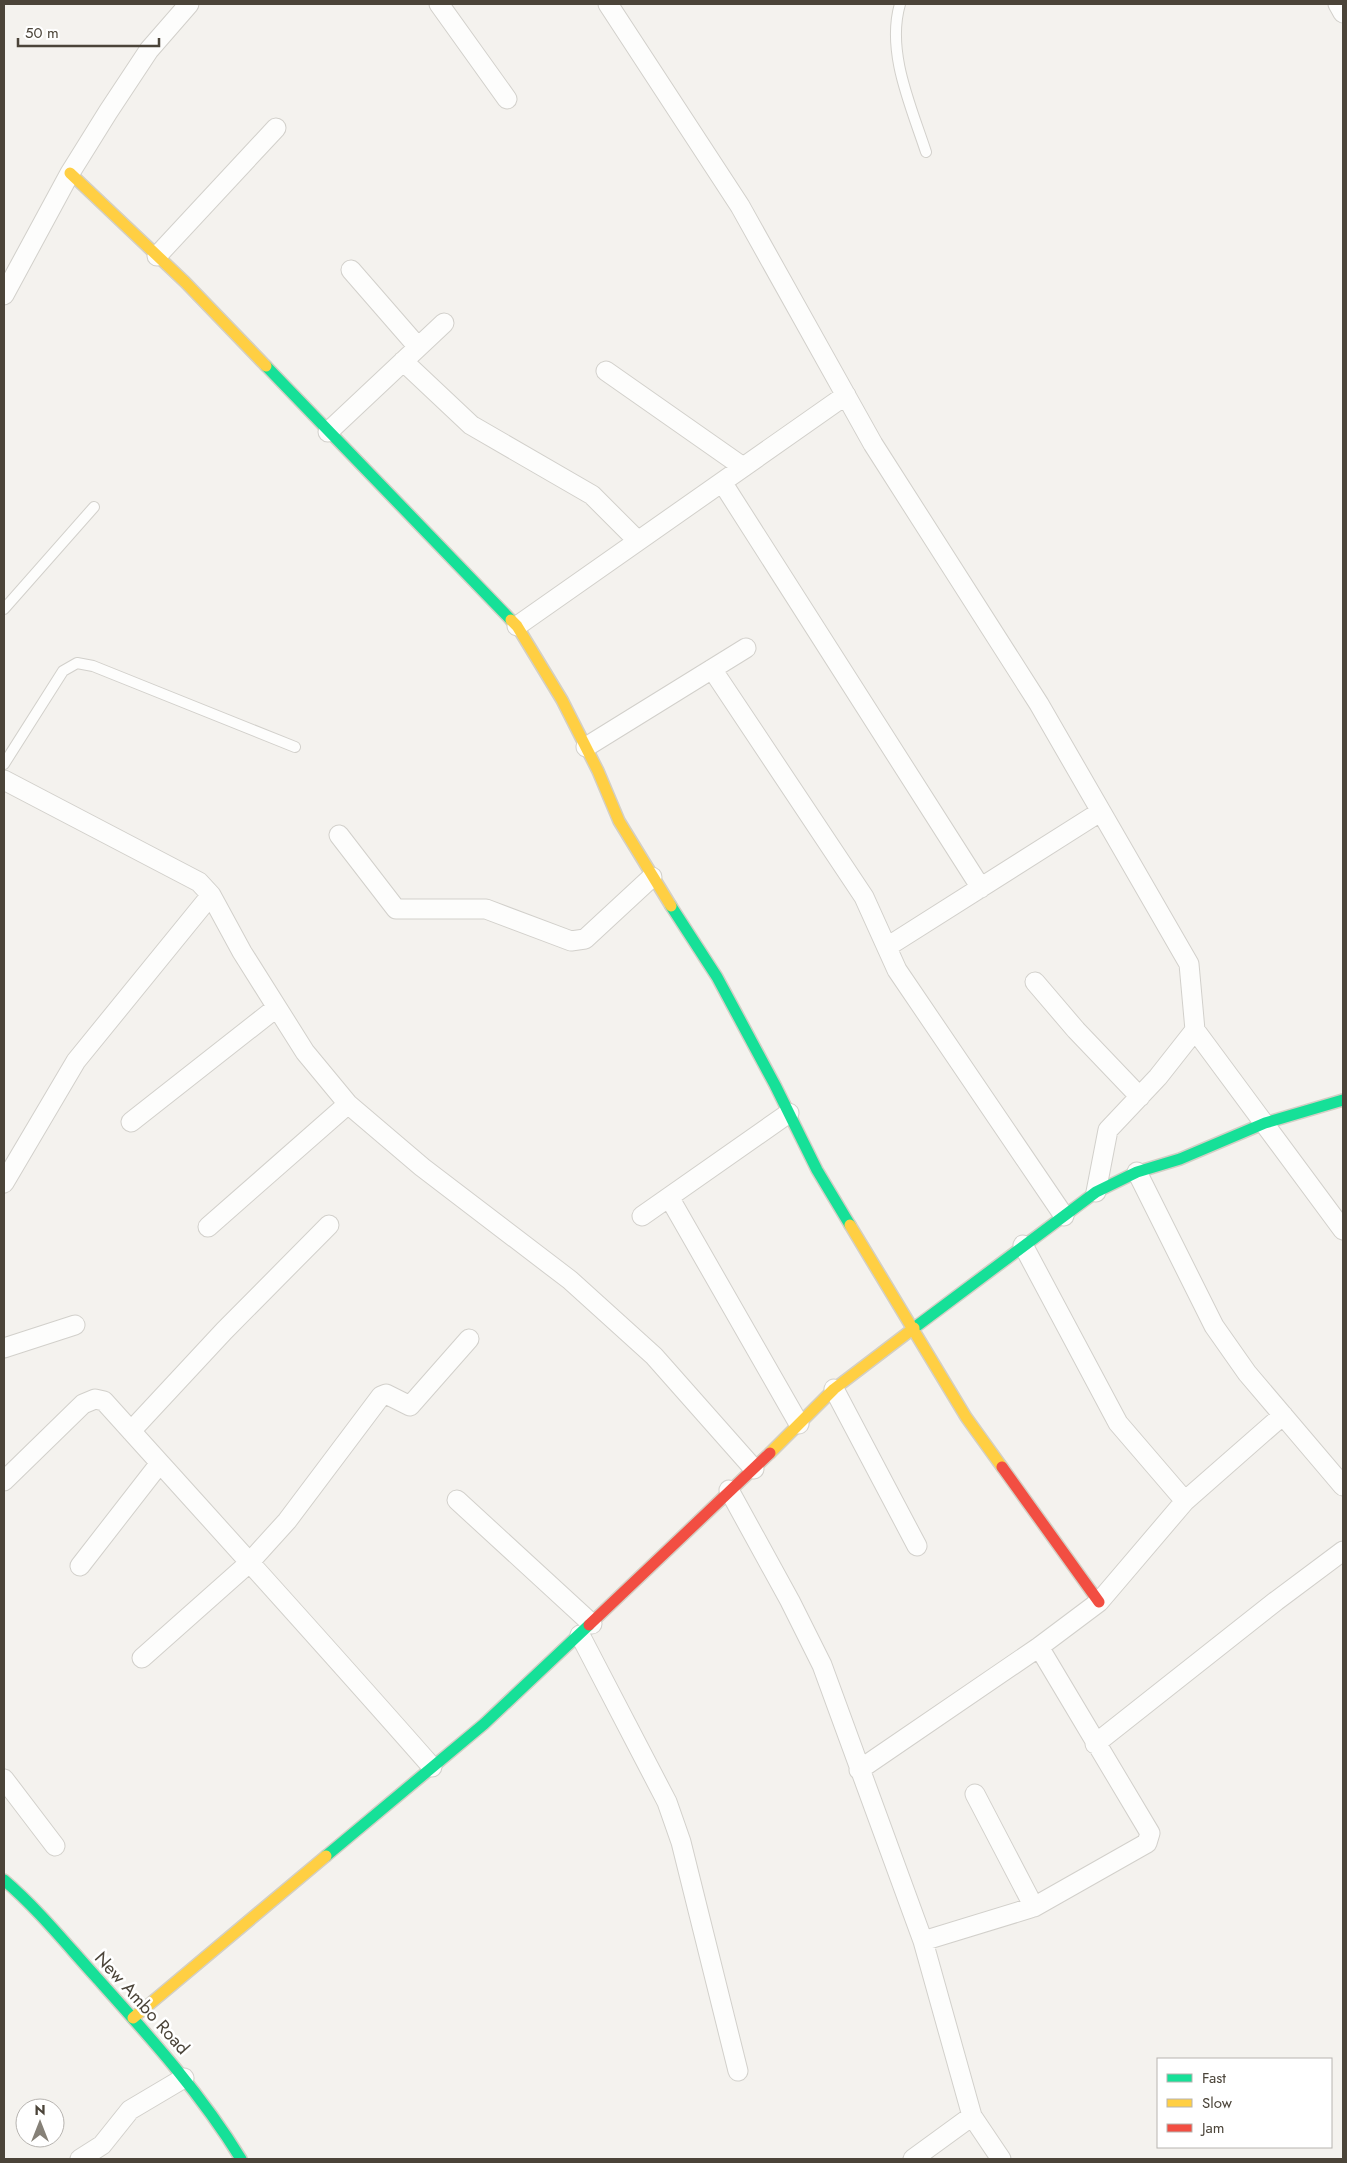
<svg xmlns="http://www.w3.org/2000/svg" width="1347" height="2163" font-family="Jost,sans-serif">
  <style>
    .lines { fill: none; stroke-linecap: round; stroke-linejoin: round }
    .lane-casing { stroke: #d2d0cb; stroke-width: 12 }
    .street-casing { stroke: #d2d0cb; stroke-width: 21 }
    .fast-casing { stroke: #d3cfc5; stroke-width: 14 }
    .slow-casing { stroke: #d3cfc5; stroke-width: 14 }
    .jam-casing { stroke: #d3cfc5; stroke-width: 14 }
    .lane { stroke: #fdfdfc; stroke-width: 10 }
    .street { stroke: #fdfdfc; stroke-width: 19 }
    .fast { stroke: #16e098; stroke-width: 11 }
    .slow { stroke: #ffcf43; stroke-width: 11 }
    .jam { stroke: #f24e42; stroke-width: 11 }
    .labels { text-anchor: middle; stroke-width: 5; stroke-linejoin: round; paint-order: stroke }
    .street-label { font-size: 18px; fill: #4b4439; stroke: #fff }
  </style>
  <rect width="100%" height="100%" fill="#f4f2ee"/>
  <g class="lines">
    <g class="lane-casing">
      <path id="lane" d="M900,4C886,52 911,106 926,152
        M4,609L94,507
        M4,764L63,671L77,663L93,666L295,747"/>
    </g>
    <g class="street-casing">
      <path id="street" d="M439,4L507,99
        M608,4L740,206L873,444L1039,704L1189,964L1195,1030L1343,1230
        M1338,4L1343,13
        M157,256L276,128
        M351,270L418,347
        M4,295L70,173L108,112L149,50L189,4
        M403,361L471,425L592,495L638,541
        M606,371L743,467
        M328,432L444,323
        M722,482L981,888
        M517,626L846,395
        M712,669L864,897L897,970L1064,1216
        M586,747L746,648
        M4,780L199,882L211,895L242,952L305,1052L348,1104L422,1167L570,1280L654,1356L754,1469
        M339,835L396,909H486L571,941L585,939L652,877
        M887,947L1100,812
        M1035,982L1076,1030L1140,1097
        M131,1122L276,1008
        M1137,1172L1214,1326L1247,1373L1343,1486
        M4,1183L76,1061L211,895
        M1096,1192L1108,1130L1158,1077L1195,1030
        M669,1197L799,1424
        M642,1216L789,1113
        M208,1227L348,1104
        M1023,1245L1118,1423L1185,1501
        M4,1348L75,1325
        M834,1389L917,1546
        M131,1431L224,1331L329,1225
        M4,1481L83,1404L95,1399L104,1401C214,1523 324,1644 432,1767
        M729,1490L790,1601L822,1665L923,1941L972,2116L1001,2159
        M457,1500L592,1624
        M80,1566L160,1463
        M580,1635L667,1802L681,1842L738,2071
        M142,1658L249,1563L287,1521L381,1396L386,1394L410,1406L469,1339
        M1095,1744L1276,1601L1343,1551
        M859,1770L1039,1647L1099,1602L1185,1501L1283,1415
        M4,1779L55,1846
        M975,1794L1034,1907
        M923,1941L1034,1907L1147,1843L1150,1833L1039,1647
        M80,2159L102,2145L130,2110L184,2078
        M913,2159L972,2116"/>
    </g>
    <g class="fast-casing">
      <path id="fast" d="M266,366L511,620
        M671,906L717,977L775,1085L817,1170L850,1225
        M914,1328L1096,1192L1137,1172L1180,1159L1265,1123L1343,1100
        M326,1856L484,1724L589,1625
        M4,1880C38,1909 66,1944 96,1977C148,2035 200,2092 241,2159"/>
    </g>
    <g class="slow-casing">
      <path id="slow" d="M70,173L185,282L266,366
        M511,620L517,626L562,700L598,771L619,821L671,906
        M850,1225L966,1417L1002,1467
        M770,1453L834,1389L914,1328
        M133,2018L326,1856"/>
    </g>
    <g class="jam-casing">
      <path id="jam" d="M1002,1467L1099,1602
        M589,1625L770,1453"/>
    </g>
    <use href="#lane" class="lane"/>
    <use href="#street" class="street"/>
    <use href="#fast" class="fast"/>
    <use href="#slow" class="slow"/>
    <use href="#jam" class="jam"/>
  </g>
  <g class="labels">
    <g class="street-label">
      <text transform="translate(142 2003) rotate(48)" y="6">New Ambo Road</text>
    </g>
  </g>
  <rect width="1347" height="2163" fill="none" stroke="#4b4439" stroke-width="10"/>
  <rect x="1157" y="2058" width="175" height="90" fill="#ffffff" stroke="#b7b4b0"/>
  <rect x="1167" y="2074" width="25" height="8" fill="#16e098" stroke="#b7b4b0"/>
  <text x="1202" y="2083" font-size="15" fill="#4b4439">Fast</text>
  <rect x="1167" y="2099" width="25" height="8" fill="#ffcf43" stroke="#b7b4b0"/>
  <text x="1202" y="2108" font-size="15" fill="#4b4439">Slow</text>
  <rect x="1167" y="2124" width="25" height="8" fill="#f24e42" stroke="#b7b4b0"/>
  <text x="1202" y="2133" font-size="15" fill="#4b4439">Jam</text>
  <g transform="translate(40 2123)"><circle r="24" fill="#ffffff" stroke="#b7b4b0"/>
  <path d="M0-4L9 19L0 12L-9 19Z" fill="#868178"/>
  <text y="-8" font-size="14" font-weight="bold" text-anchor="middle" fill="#4b4439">N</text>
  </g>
  <path d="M18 38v8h141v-8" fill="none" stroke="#4b4439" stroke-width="2.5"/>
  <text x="25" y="38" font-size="15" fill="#4b4439" stroke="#ffffff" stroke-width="4" paint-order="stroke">50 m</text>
</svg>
